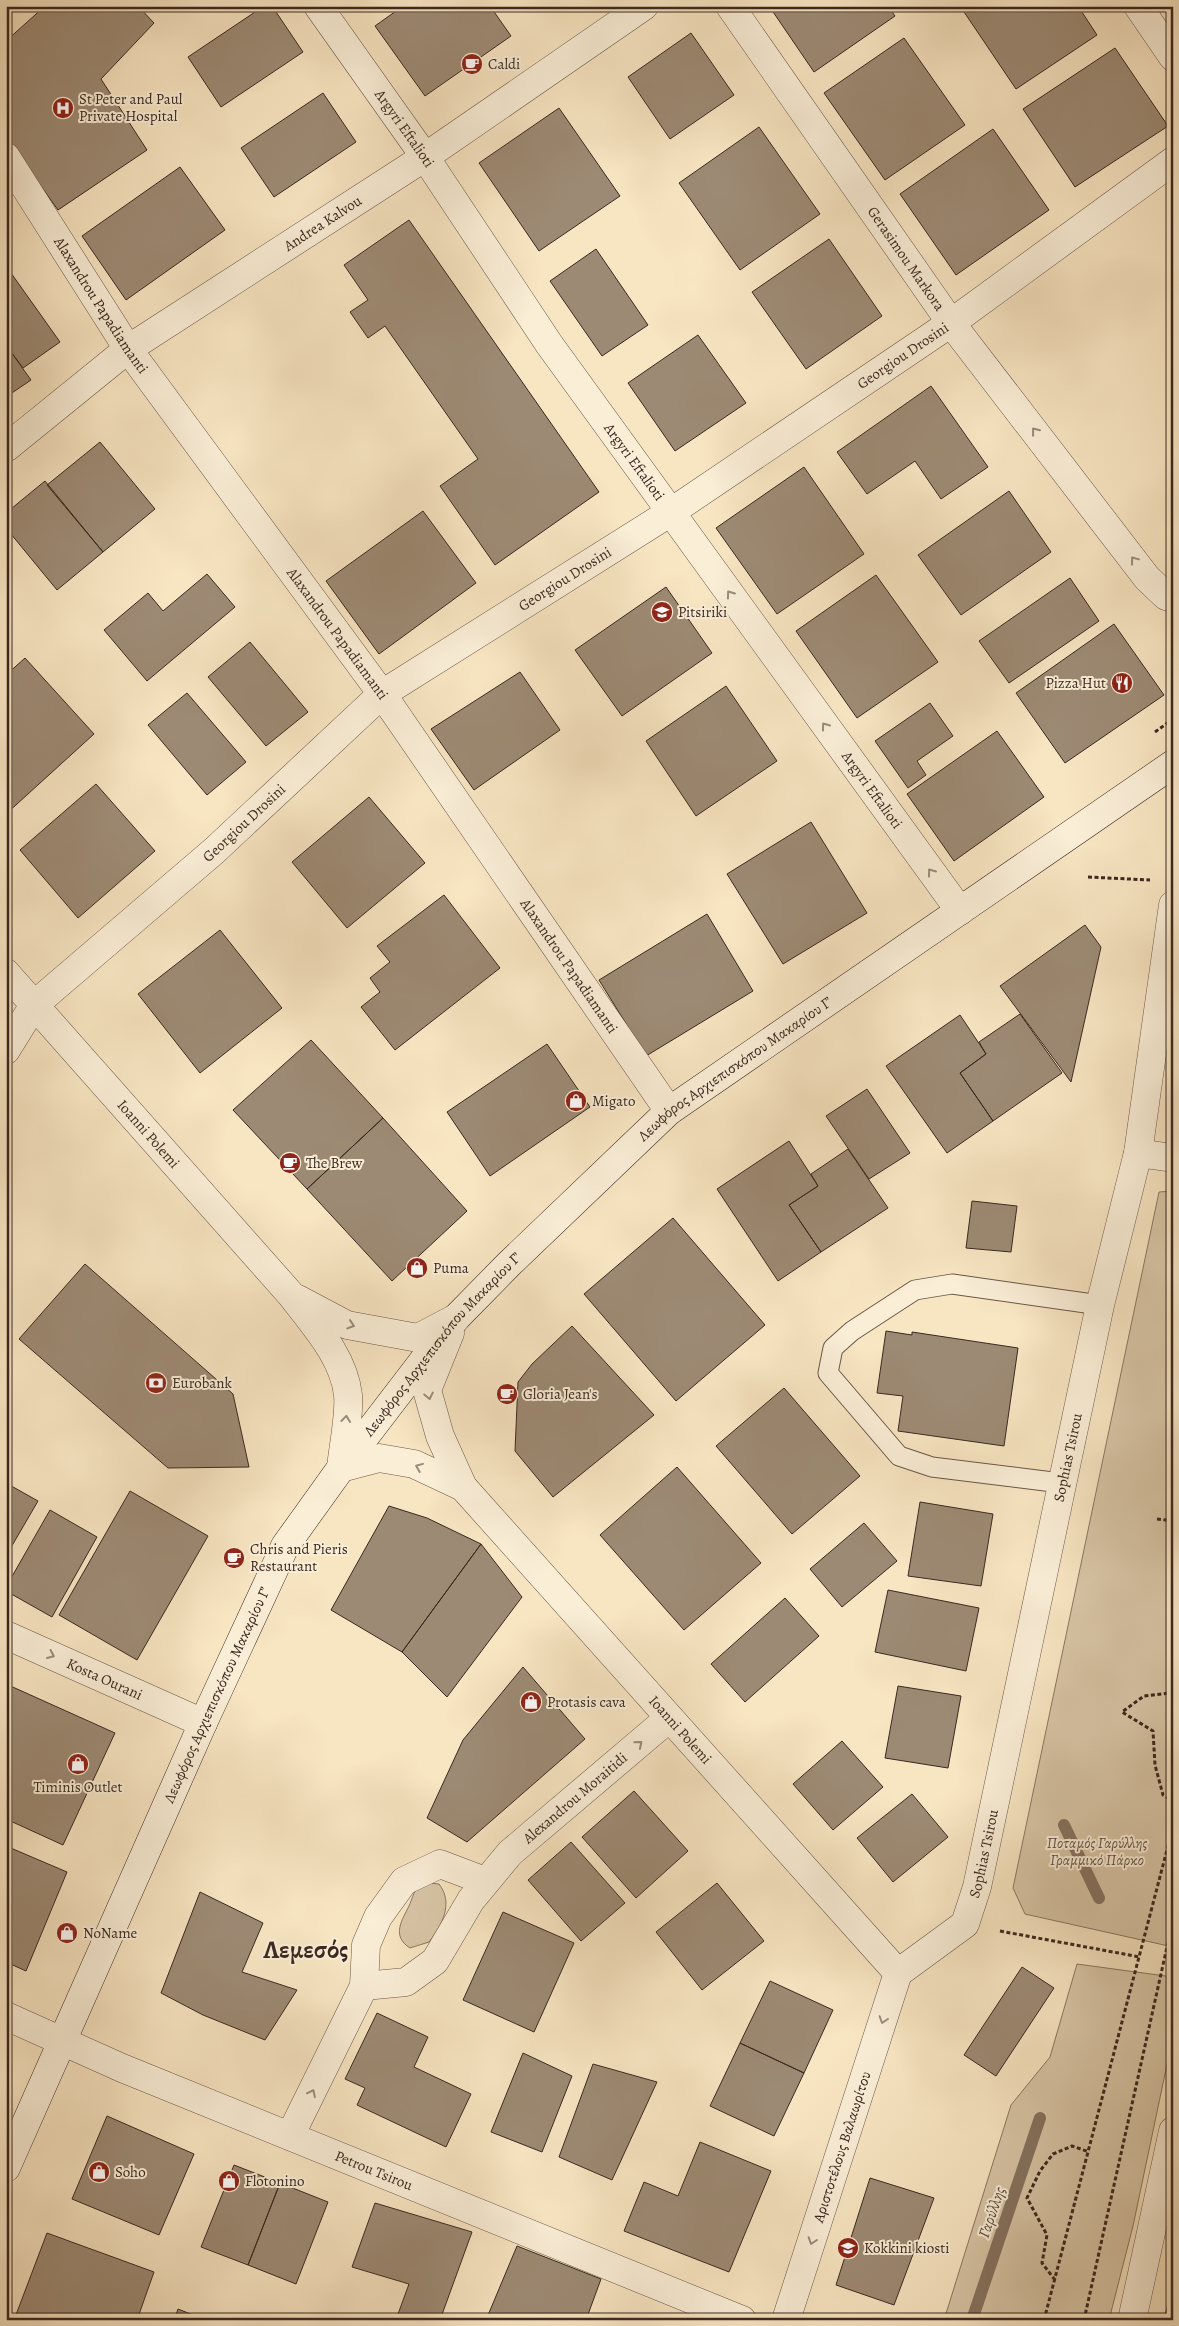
<svg xmlns="http://www.w3.org/2000/svg" width="1179" height="2326" font-family="Alegreya,serif">
  <style>
    .green { fill: #d8c5a6; stroke: #8a7663 }
    .lines { fill: none; stroke-linecap: round; stroke-linejoin: round }
    .stream { stroke: #867360; stroke-width: 12 }
    .building { fill: #9d8a74; stroke: #3b2820 }
    .service-casing { stroke: #6a5748; stroke-width: 21 }
    .minor-casing { stroke: #6a5748; stroke-width: 29 }
    .tertiary-casing { stroke: #6a5748; stroke-width: 29 }
    .secondary-casing { stroke: #3b2820; stroke-width: 29 }
    .path { stroke: #3b2820; stroke-width: 3; stroke-dasharray: 4 2.5; stroke-linecap: butt }
    .service { stroke: #faeed7; stroke-width: 19 }
    .minor { stroke: #faeed7; stroke-width: 28 }
    .tertiary { stroke: #faeed7; stroke-width: 28 }
    .secondary { stroke: #faeed7; stroke-width: 28 }
    .oneway { stroke: #9a8b7c }
    .labels { text-anchor: middle; stroke-width: 4; stroke-linejoin: round; paint-order: stroke }
    .poi-label { font-size: 15px; fill: #3b2820; stroke: #faeed7; text-anchor: start }
    .street-label { font-size: 15px; fill: #3b2820; stroke: #faeed7 }
    .park-label { font-size: 15px; font-style: italic; fill: #624f42; stroke: #faeed7 }
    .water-label { font-size: 16px; font-style: italic; fill: #604e40; stroke: #faeed7 }
    .town-label { font-size: 25px; font-weight: bold; fill: #3b2820; stroke: #faeed7 }
  </style>
  <rect width="100%" height="100%" fill="#f8e5c2"/>
  <filter id="stains"><feTurbulence type="fractalNoise" baseFrequency=".004" numOctaves="4"/><feColorMatrix values="0 0 0 0 .2 0 0 0 0 .09 0 0 0 0 .02 0 0 0 .5 -.17"/></filter>
  <radialGradient id="worn" r=".72"><stop offset=".6" stop-color="#630" stop-opacity="0"/><stop offset="1" stop-color="#630" stop-opacity=".3"/></radialGradient>
  <path class="green" d="M1173,1191V1947L1025,1914L1013,1888L1159,1192Z
    M429,1883L439,1884C454,1903 442,1925 429,1942L410,1948C391,1936 402,1920 409,1906C412,1900 413,1892 418,1888C421,1886 426,1885 429,1883Z
    M1077,1964L1173,1977V2036L1133,2226L1109,2320H944L1011,2105L1050,2057Z"/>
  <g class="lines">
    <path class="stream" d="M1064,1825L1099,1898
      M973,2317L1040,2118"/>
  </g>
  <path class="building" d="M45,6H138L154,23L101,79L147,150L58,210L6,137V41Z
    M264,6H272L303,52L221,107L188,57Z
    M403,6H490L511,36L425,96L375,26Z
    M769,6H888L895,16L814,72Z
    M960,6H1078L1097,35L1016,89Z
    M691,33L734,95L670,139L628,77Z
    M904,38L965,125L885,180L824,93Z
    M1115,48L1168,126L1075,187L1023,109Z
    M323,93L356,142L274,197L241,148Z
    M559,108L620,196L539,251L479,163Z
    M759,127L820,214L740,270L679,183Z
    M993,129L1049,210L956,275L900,194Z
    M180,167L225,230L126,300L82,236Z
    M409,220L599,492L495,565L440,486L478,459L385,326L368,338L350,312L368,300L344,265Z
    M829,239L882,316L806,369L752,292Z
    M596,249L648,325L602,356L550,281Z
    M6,266L60,342L23,368L6,345Z
    M698,335L746,403L675,451L628,383Z
    M6,345L31,380L6,397Z
    M931,386L988,467L941,499L915,461L867,494L837,452Z
    M100,442L155,509L103,552L47,485Z
    M804,467L864,554L777,614L716,528Z
    M45,481L103,552L57,590L6,528V513Z
    M1009,491L1051,552L961,615L918,555Z
    M423,511L476,583L379,654L326,581Z
    M207,574L235,607L147,681L104,630L148,593L163,611Z
    M876,575L938,662L857,718L796,631Z
    M1070,578L1099,621L1009,683L979,641Z
    M666,587L712,653L622,716L575,650Z
    M1114,624L1164,695L1065,763L1016,693Z
    M250,642L308,712L266,746L208,677Z
    M25,658L94,734L6,814V675Z
    M520,672L560,730L474,790L431,729Z
    M726,686L777,761L696,816L646,741Z
    M187,693L246,762L207,795L148,725Z
    M930,703L953,736L917,761L926,775L908,788L875,741Z
    M997,731L1044,797L954,861L907,794Z
    M96,784L155,851L78,918L20,850Z
    M369,797L425,863L347,928L292,862Z
    M811,822L867,913L783,964L727,874Z
    M444,895L500,968L395,1050L361,1007L380,992L370,978L390,962L377,946Z
    M707,914L753,991L646,1056L599,980Z
    M1085,925L1101,947L1071,1082L1000,986Z
    M220,930L282,1008L200,1073L138,994Z
    M1020,1014L1062,1073L993,1121L960,1073L986,1054L979,1042Z
    M960,1015L986,1054L960,1073L993,1121L947,1153L886,1066Z
    M311,1040L383,1118L307,1189L233,1110Z
    M547,1044L590,1107L490,1176L447,1112Z
    M867,1089L910,1153L869,1179L826,1116Z
    M383,1118L467,1211L392,1281L307,1189Z
    M789,1141L818,1186L789,1205L821,1252L778,1281L717,1189Z
    M848,1149L888,1208L821,1252L789,1205L818,1186L811,1174Z
    M972,1201L1017,1206L1011,1252L966,1248Z
    M673,1218L765,1325L676,1401L584,1294Z
    M85,1264L233,1394L249,1467L168,1468L19,1339Z
    M572,1326L654,1415L553,1497L515,1451L518,1382L532,1364Z
    M886,1331L912,1335V1332L1018,1348L1004,1446L898,1431L903,1396L877,1393Z
    M784,1388L860,1476L792,1534L716,1446Z
    M677,1467L761,1563L684,1630L600,1535Z
    M6,1483L38,1501L6,1556Z
    M130,1491L208,1536L137,1660L59,1615Z
    M920,1502L993,1514L981,1586L908,1576Z
    M389,1506L427,1518L481,1544L402,1652L331,1610Z
    M50,1510L97,1537L52,1617L6,1591V1587Z
    M864,1523L897,1561L842,1607L810,1569Z
    M481,1544L522,1597L447,1697L402,1652Z
    M888,1590L979,1608L966,1671L875,1652Z
    M785,1598L819,1636L745,1702L711,1664Z
    M523,1667L585,1739L467,1842L427,1818L463,1740Z
    M6,1684L115,1733L63,1845L6,1819Z
    M898,1686L961,1696L948,1768L885,1758Z
    M842,1741L883,1787L833,1830L793,1784Z
    M634,1791L688,1851L636,1898L582,1837Z
    M912,1794L948,1837L893,1882L857,1838Z
    M571,1842L625,1903L581,1941L528,1880Z
    M6,1846L67,1872L26,1971L6,1962Z
    M717,1883L764,1941L702,1990L656,1932Z
    M200,1892L263,1923L242,1972L297,1990L265,2040L203,2015L161,1993Z
    M503,1912L574,1943L534,2032L463,2000Z
    M1022,1967L1054,1988L996,2076L964,2055Z
    M770,1981L833,2010L804,2073L740,2043Z
    M377,2013L428,2037L414,2067L471,2094L446,2147L357,2105L365,2088L345,2079Z
    M740,2043L804,2073L774,2136L710,2106Z
    M523,2053L572,2076L542,2152L491,2132Z
    M593,2064L657,2082L612,2180L559,2157Z
    M107,2116L194,2154L159,2235L72,2199Z
    M700,2142L771,2171L729,2272L624,2231L644,2182L678,2196Z
    M234,2165L280,2183L248,2265L201,2247Z
    M870,2178L934,2198L894,2305L836,2285Z
    M280,2183L328,2202L296,2284L248,2265Z
    M375,2203L472,2232L440,2320H416L398,2314L409,2284L352,2267Z
    M47,2233L154,2272L137,2320H14Z
    M517,2246L601,2279L586,2320H486Z
    M1173,2282V2320H1164Z
    M178,2309L206,2320H174Z"/>
  <g class="lines">
    <g class="service-casing">
      <path id="service" d="M1061,1483L932,1467L899,1456L828,1373L833,1348L852,1331L915,1290L952,1284L1100,1305"/>
    </g>
    <g class="minor-casing">
      <g id="minor">
        <path id="s1" d="M318,6L425,157L549,344L960,911"/>
        <path id="s2" d="M730,6L951,323L1147,578L1166,596L1173,598"/>
        <path d="M1138,6L1173,57"/>
        <path id="s3" d="M6,157L128,349L382,694L669,1111"/>
        <path id="s4" d="M6,448L128,349L425,157L644,6"/>
        <path id="s5" d="M6,973L292,1296C314,1325 344,1357 348,1395C350,1414 343,1447 341,1468L379,1458L414,1464L463,1487"/>
        <path id="s6" d="M6,1050L34,1005L214,851L382,694L671,512L951,323L1173,161"/>
        <path d="M1138,1153L1173,1158"/>
        <path d="M298,1299L347,1325L418,1338L456,1318"/>
        <path id="s7" d="M450,1333L427,1390L440,1436L463,1487L898,1973"/>
        <path id="s8" d="M6,1635L203,1723"/>
        <path id="s9" d="M898,1973L965,1924L977,1887L1100,1305L1138,1153L1173,905"/>
        <path id="s10" d="M364,1986L406,1982L435,1961L471,1900L510,1853L668,1719"/>
        <path d="M290,2136L364,1986L366,1945L378,1917L404,1881L440,1864L485,1881"/>
        <path id="s11" d="M786,2320L898,1973"/>
        <path d="M1132,2320L1173,2131"/>
      </g>
    </g>
    <g class="tertiary-casing">
      <g id="tertiary">
        <path id="s12" d="M6,2016L122,2068L742,2320"/>
      </g>
    </g>
    <g class="secondary-casing">
      <g id="secondary">
        <path id="s13" d="M6,2168L203,1723L285,1546L341,1468L456,1318L509,1264L669,1111L1173,764"/>
      </g>
    </g>
    <path class="path" d="M1155,732L1173,719
      M1088,877L1150,880
      M1157,1519L1173,1521
      M1173,1690L1170,1693L1144,1696L1122,1712L1153,1731L1155,1765L1163,1795L1173,1801
      M1000,1931L1140,1957
      M1055,2280L1042,2263L1047,2235L1027,2198L1040,2171L1053,2154L1072,2146L1089,2152
      M1044,2320L1173,1827
      M1084,2320L1173,1920"/>
    <use href="#service" class="service"/>
    <use href="#minor" class="minor"/>
    <use href="#tertiary" class="tertiary"/>
    <use href="#secondary" class="secondary"/>
  </g>
  <defs><path id="oneway-chevron" d="M-2-3.5L2.5 0L-2 3.5" fill="none" stroke-width="1.6" stroke-linecap="round" stroke-linejoin="round" transform="scale(1.25)"/></defs>
  <g class="oneway">
    <use href="#oneway-chevron" transform="translate(1035 431) rotate(-128)"/>
    <use href="#oneway-chevron" transform="translate(1134 560) rotate(-127)"/>
    <use href="#oneway-chevron" transform="translate(730 594) rotate(-126)"/>
    <use href="#oneway-chevron" transform="translate(825 726) rotate(-126)"/>
    <use href="#oneway-chevron" transform="translate(931 872) rotate(-126)"/>
    <use href="#oneway-chevron" transform="translate(351 1325) rotate(18)"/>
    <use href="#oneway-chevron" transform="translate(429 1396) rotate(78)"/>
    <use href="#oneway-chevron" transform="translate(346 1419) rotate(-84)"/>
    <use href="#oneway-chevron" transform="translate(419 1467) rotate(-158)"/>
    <use href="#oneway-chevron" transform="translate(51 1655) rotate(24)"/>
    <use href="#oneway-chevron" transform="translate(639 1744) rotate(-40)"/>
    <use href="#oneway-chevron" transform="translate(883 2020) rotate(108)"/>
    <use href="#oneway-chevron" transform="translate(312 2093) rotate(-64)"/>
    <use href="#oneway-chevron" transform="translate(812 2241) rotate(108)"/>
  </g>
  <defs>
    <g id="cafe-disc" transform="scale(1.125)"><circle r="9.5" fill="#8f2418" stroke="#faeed7"/><path d="M-5.5-4.5H6V0H3Q3 3.5 0 3.5H-2.5Q-5.5 3.5-5.5 0ZM3-3.2v2h1.7v-2ZM-6 4.5H4V6H-6Z" fill="#fff"/></g>
    <g id="hospital-disc" transform="scale(1.125)"><circle r="9.5" fill="#8f2418" stroke="#faeed7"/><path d="M-5-5h3v3.5h4V-5h3V5h-3V1.5h-4V5h-3Z" fill="#fff"/></g>
    <g id="school-disc" transform="scale(1.125)"><circle r="9.5" fill="#8f2418" stroke="#faeed7"/><path d="M0-5L7-2L0 1L-7-2ZM-4 1L0 2.5L4 1V4Q0 6-4 4Z" fill="#fff"/></g>
    <g id="restaurant-disc" transform="scale(1.125)"><circle r="9.5" fill="#8f2418" stroke="#faeed7"/><path d="M-5-6h1v4h1v-4h1v4h1v-4h1v5L-1.5 .5V6h-2V.5L-5-1ZM5-6V6H3V1.5H1.5Q1.5-4 5-6Z" fill="#fff"/></g>
    <g id="shop-disc" transform="scale(1.125)"><circle r="9.5" fill="#8f2418" stroke="#faeed7"/><path d="M-5-2.5h2.3a2.7 3.5 0 0 1 5.4 0H5L5.5 6h-11ZM-1.5-2.5h3a1.5 2.3 0 0 0-3 0Z" fill="#fff"/></g>
    <g id="bank-disc" transform="scale(1.125)"><circle r="9.5" fill="#8f2418" stroke="#faeed7"/><path d="M-6-4H6V4H-6ZM0-2.3a2.3 2.3 0 1 0 0 4.6a2.3 2.3 0 1 0 0-4.6Z" fill="#fff"/></g>
  </defs>
  <g fill-rule="evenodd">
    <use href="#cafe-disc" x="472" y="64"/>
    <use href="#hospital-disc" x="63" y="108"/>
    <use href="#school-disc" x="662" y="612"/>
    <use href="#restaurant-disc" x="1122" y="683"/>
    <use href="#shop-disc" x="576" y="1101"/>
    <use href="#cafe-disc" x="290" y="1163"/>
    <use href="#shop-disc" x="417" y="1268"/>
    <use href="#bank-disc" x="156" y="1383"/>
    <use href="#cafe-disc" x="507" y="1394"/>
    <use href="#cafe-disc" x="234" y="1558"/>
    <use href="#shop-disc" x="531" y="1702"/>
    <use href="#shop-disc" x="78" y="1764"/>
    <use href="#shop-disc" x="67" y="1933"/>
    <use href="#shop-disc" x="99" y="2172"/>
    <use href="#shop-disc" x="229" y="2181"/>
    <use href="#school-disc" x="848" y="2248"/>
  </g>
  <g class="labels">
    <g class="poi-label">
      <text x="488" y="69">Caldi</text>
      <text x="79" y="104">St Peter and Paul<tspan x="79" dy="17">Private Hospital</tspan></text>
      <text x="678" y="617">Pitsiriki</text>
      <text x="1106" y="688" text-anchor="end">Pizza Hut</text>
      <text x="592" y="1106">Migato</text>
      <text x="306" y="1168">The Brew</text>
      <text x="433" y="1273">Puma</text>
      <text x="172" y="1388">Eurobank</text>
      <text x="523" y="1399">Gloria Jean's</text>
      <text x="250" y="1554">Chris and Pieris<tspan x="250" dy="17">Restaurant</tspan></text>
      <text x="547" y="1707">Protasis cava</text>
      <text x="78" y="1792" text-anchor="middle">Timinis Outlet</text>
      <text x="83" y="1938">NoName</text>
      <text x="115" y="2177">Soho</text>
      <text x="245" y="2186">Flotonino</text>
      <text x="864" y="2253">Kokkini kiosti</text>
    </g>
    <g class="street-label">
      <text dy="5" stroke="none"><textPath href="#s1" startOffset="150">Argyri Eftalioti</textPath></text>
      <text dy="5" stroke="none"><textPath href="#s4" startOffset="389">Andrea Kalvou</textPath></text>
      <text dy="5" stroke="none"><textPath href="#s2" startOffset="308">Gerasimou Markora</textPath></text>
      <text dy="5" stroke="none"><textPath href="#s3" startOffset="176">Alaxandrou Papadiamanti</textPath></text>
      <text dy="5" stroke="none"><textPath href="#s6" startOffset="1141">Georgiou Drosini</textPath></text>
      <text dy="5" stroke="none"><textPath href="#s1" startOffset="555">Argyri Eftalioti</textPath></text>
      <text dy="5" stroke="none"><textPath href="#s6" startOffset="736">Georgiou Drosini</textPath></text>
      <text dy="5" stroke="none"><textPath href="#s3" startOffset="581">Alaxandrou Papadiamanti</textPath></text>
      <text dy="5" stroke="none"><textPath href="#s1" startOffset="960">Argyri Eftalioti</textPath></text>
      <text dy="5" stroke="none"><textPath href="#s6" startOffset="331">Georgiou Drosini</textPath></text>
      <text dy="5" stroke="none"><textPath href="#s3" startOffset="986">Alaxandrou Papadiamanti</textPath></text>
      <text dy="5" stroke="none"><textPath href="#s13" startOffset="1342">Λεωφόρος Αρχιεπισκόπου Μακαρίου Γ’</textPath></text>
      <text dy="5" stroke="none"><textPath href="#s5" startOffset="215">Ioanni Polemi</textPath></text>
      <text dy="5" stroke="none"><textPath href="#s13" startOffset="938">Λεωφόρος Αρχιεπισκόπου Μακαρίου Γ’</textPath></text>
      <text dy="5" stroke="none"><textPath href="#s9" startOffset="561">Sophias Tsirou</textPath></text>
      <text dy="5" stroke="none"><textPath href="#s8" startOffset="108">Kosta Ourani</textPath></text>
      <text dy="5" stroke="none"><textPath href="#s13" startOffset="518">Λεωφόρος Αρχιεπισκόπου Μακαρίου Γ’</textPath></text>
      <text dy="5" stroke="none"><textPath href="#s7" startOffset="491">Ioanni Polemi</textPath></text>
      <text dy="5" stroke="none"><textPath href="#s10" startOffset="295">Alexandrou Moraitidi</textPath></text>
      <text dy="5" stroke="none"><textPath href="#s9" startOffset="156">Sophias Tsirou</textPath></text>
      <text dy="5" stroke="none"><textPath href="#s11" startOffset="182">Αριστοτέλους Βαλαωρίτου</textPath></text>
      <text dy="5" stroke="none"><textPath href="#s12" startOffset="399">Petrou Tsirou</textPath></text>
    </g>
    <g class="park-label">
      <text x="1097" y="1848">Ποταμός Γαρύλλης<tspan x="1097" dy="17">Γραμμικό Πάρκο</tspan></text>
    </g>
    <g class="water-label">
      <text transform="translate(991 2212) rotate(-71)" y="6">Γαρύλλης</text>
    </g>
    <g class="town-label">
      <text x="306" y="1958">Λεμεσός</text>
    </g>
  </g>
  <rect width="1179" height="2326" fill="none" stroke="#f8e5c2" stroke-width="25"/>
  <rect x="8" y="8" width="1164" height="2311" fill="none" stroke="#3b2820" stroke-width="2.5"/>
  <rect x="12" y="12" width="1154" height="2301" fill="none" stroke="#3b2820"/>
  <rect width="100%" height="100%" filter="url(#stains)"/>
  <rect width="100%" height="100%" fill="url(#worn)"/>
</svg>
